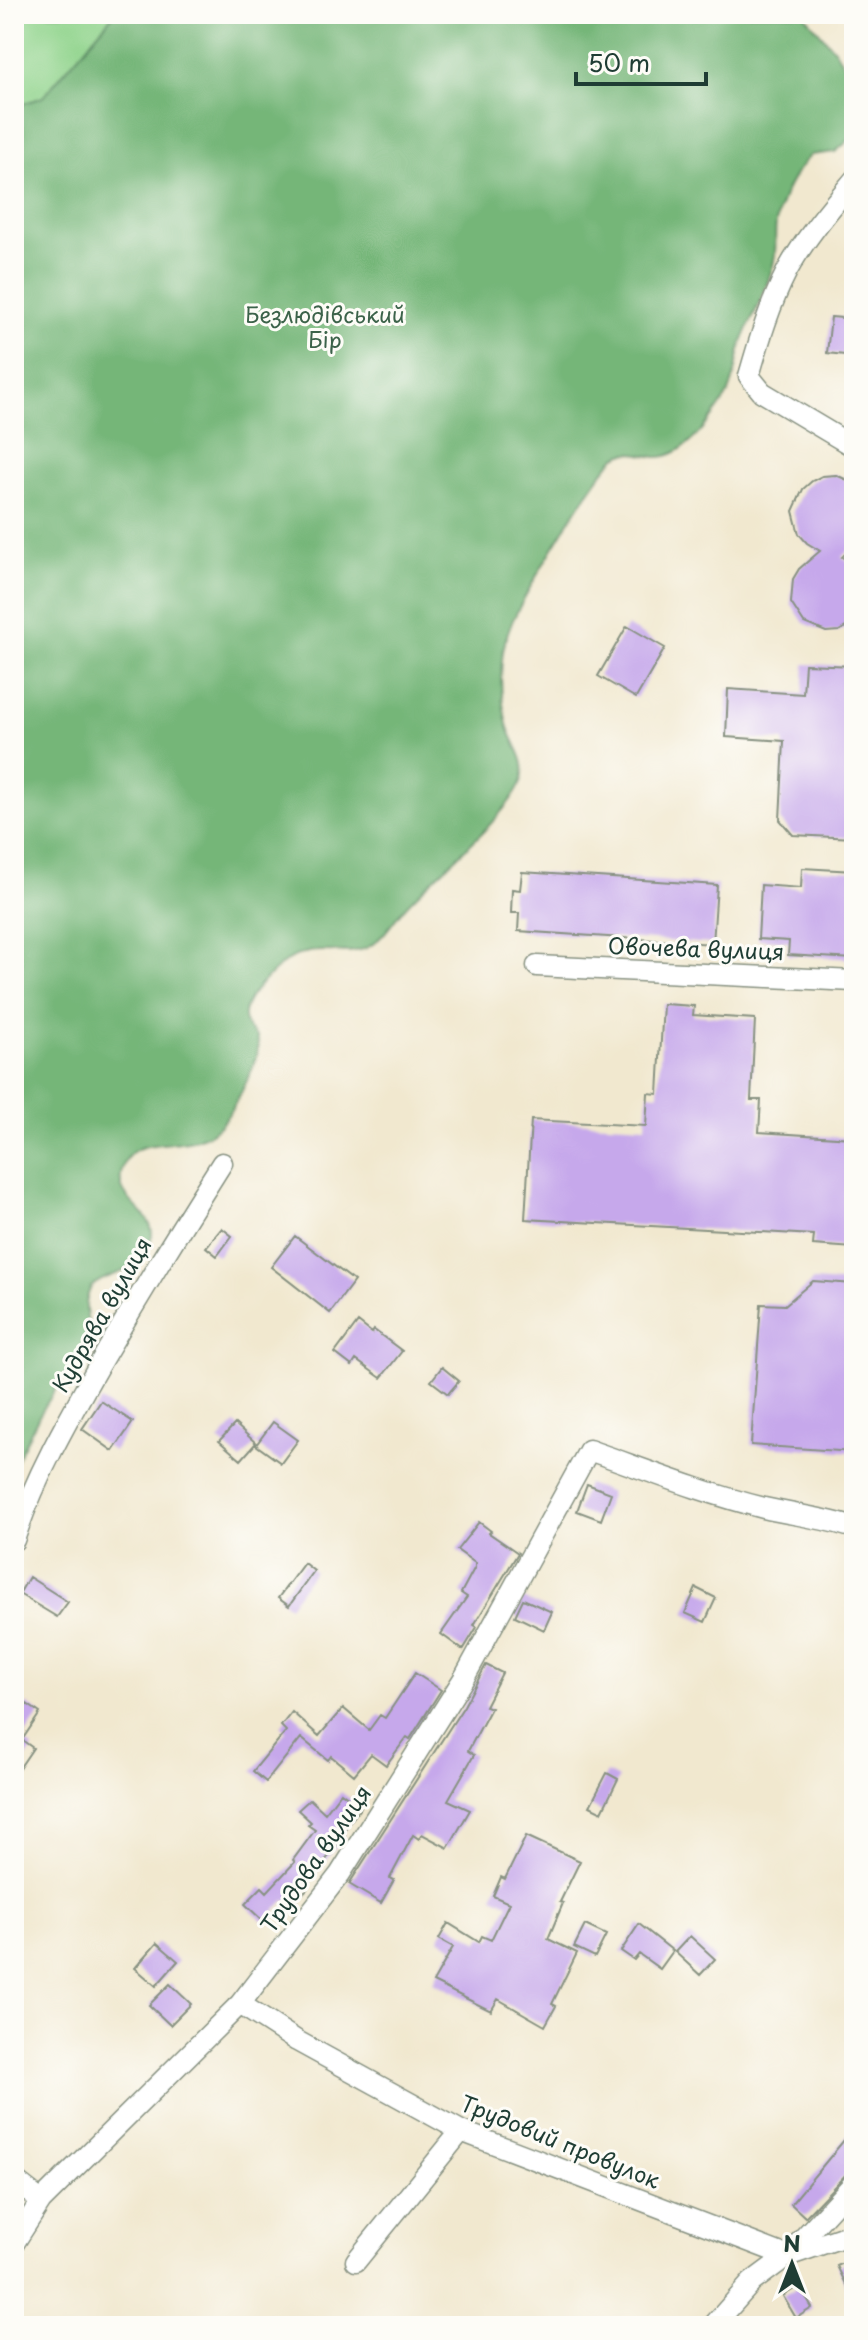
<svg xmlns="http://www.w3.org/2000/svg" width="868" height="2340" font-family="'Playpen Sans',sans-serif">
  <style>
    .green { fill: #91d48d; stroke: #588860; stroke-width: 2 }
    .forest { fill: #74b678; stroke: #4a7a56; stroke-width: 2 }
    .building { fill: #c6a8eb }
    .lines { fill: none; stroke-linecap: round; stroke-linejoin: round }
    .minor-casing { stroke: #889282; stroke-width: 23 }
    .minor { stroke: #fff; stroke-width: 20 }
    .labels { text-anchor: middle; stroke-width: 6; stroke-linejoin: round; paint-order: stroke }
    .park-label { font-size: 22px; fill: #3c634a; stroke: #fdfcf7 }
    .street-label { font-size: 22px; fill: #1f3d34; stroke: #fdfcf7 }
  </style>
  <rect width="100%" height="100%" fill="#fdfcf7"/>
  <filter id="ink" filterUnits="userSpaceOnUse"><feTurbulence type="fractalNoise" baseFrequency=".0125" numOctaves="2"/><feDisplacementMap in="SourceGraphic" scale="16" xChannelSelector="R" yChannelSelector="G"/><feConvolveMatrix kernelMatrix="1 2 1 2 8 2 1 2 1" color-interpolation-filters="sRGB"/></filter>
  <filter id="wash" filterUnits="userSpaceOnUse"><feTurbulence type="fractalNoise" baseFrequency=".006" numOctaves="4" result="noise"/><feDisplacementMap in="SourceGraphic" scale="32" xChannelSelector="R" yChannelSelector="G"/><feGaussianBlur stdDeviation="1.8" result="paint"/><feColorMatrix in="noise" values="0 0 0 0 0 0 0 0 0 0 0 0 0 0 0 0 0 1.4 0 .05"/><feComposite in="paint" operator="in"/></filter>
  <g filter="url(#wash)">
    <rect width="100%" height="100%" fill="#f1e8cf"/>
    <path class="green" d="M14,14H114L43,97L14,107Z"/>
    <path class="forest" d="M114,14H804L834,49L854,81V136L835,152L811,155C794,171 780,199 776,223C774,236 777,248 774,261C768,289 753,314 743,340C736,360 736,382 725,399C711,420 685,458 656,457C644,456 631,449 618,456C600,465 515,608 508,632C498,660 500,696 507,724C512,744 530,761 521,782C507,818 434,875 406,906C394,919 385,937 370,946C351,957 329,948 309,952C290,955 277,968 264,981C253,992 236,1012 248,1028C254,1036 259,1036 258,1047C256,1067 235,1107 222,1123C195,1156 140,1132 126,1160C105,1201 152,1205 152,1235C151,1240 149,1244 146,1249C128,1280 112,1269 91,1287C80,1310 91,1318 88,1337L39,1416L14,1465V107L43,97Z"/>
    <g id="blocks">
      <path class="building" d="M831,317L854,319V356L827,353Z
        M836,475L854,483V545L842,557L854,565V622L839,631L826,632L804,623L791,603L793,579L799,569L820,551L807,543L799,534L793,511L803,489L812,481L822,476Z
        M627,626L665,648L636,698L598,676Z
        M805,664L854,666V838L793,835L780,820L784,741L726,737L728,689L803,694Z
        M802,868L854,871V959L788,955L789,941L758,939L761,885L801,888Z
        M522,872L717,885L713,944L518,931L519,913H511L512,889L520,890Z
        M663,1004L694,1006L693,1015L755,1019L751,1100H761L759,1132L852,1138L854,1248L813,1245L814,1235L525,1219L531,1120L646,1126L648,1093L658,1094Z
        M222,1228L232,1236L217,1256L206,1247Z
        M295,1236L354,1281L330,1313L271,1267Z
        M813,1281L854,1284V1452L751,1445L761,1304L785,1305Z
        M358,1322L372,1333L374,1330L402,1351L381,1378L356,1360L352,1366L335,1353Z
        M442,1367L459,1381L448,1394L431,1381Z
        M101,1401L133,1422L113,1451L82,1429Z
        M273,1422L298,1440L281,1463L256,1445Z
        M235,1424L256,1443L241,1460L219,1441Z
        M587,1484L611,1493L601,1520L577,1511Z
        M479,1522L491,1531L489,1533L518,1553L474,1625L477,1627L463,1650L441,1634L467,1597L461,1593L475,1567V1563L457,1550Z
        M304,1563L314,1571L289,1606L278,1598Z
        M29,1577L68,1602L57,1617L19,1594Z
        M696,1588L716,1598L705,1622L685,1613Z
        M523,1599L552,1612L544,1630L515,1616Z
        M486,1665L502,1673L485,1706L491,1708L468,1751L474,1755L448,1800L470,1810L448,1848L422,1834L419,1839L413,1835L390,1878L394,1880L381,1903L349,1884L464,1706Z
        M415,1673L441,1690L410,1739L407,1737L386,1765L371,1754L354,1775L331,1756L328,1760L301,1738L266,1782L253,1771L286,1731L281,1726L292,1712L319,1736L343,1708L369,1730L380,1715L385,1718Z
        M27,1704L40,1713L22,1740L33,1748L14,1776V1723Z
        M607,1773L618,1779L602,1812L590,1806Z
        M341,1792L361,1807L342,1833L345,1835L305,1887L307,1889L292,1905L286,1899L264,1922L245,1904L262,1887L267,1892L295,1862L293,1860L315,1830L308,1825L311,1822L298,1810L310,1799L325,1813Z
        M526,1836L580,1861L560,1902L563,1903L548,1939L577,1953L552,2004L556,2006L545,2026L498,1999L491,2011L433,1982L453,1947L439,1939L448,1923L479,1942L482,1936L491,1940L509,1903L493,1896L501,1877L505,1879Z
        M639,1924L673,1951L660,1969L639,1954L634,1960L621,1951Z
        M585,1925L606,1935L595,1957L574,1947Z
        M690,1936L715,1959L700,1975L675,1952Z
        M157,1943L178,1961L156,1986L135,1968Z
        M170,1984L191,2004L170,2025L149,2005Z
        M854,2128V2166L805,2217L791,2204Z
        M854,2258V2300L837,2266Z
        M799,2286L812,2308L796,2318L783,2296Z"/>
    </g>
  </g>
  <g filter="url(#ink)">
    <use href="#blocks" fill-opacity="0" stroke="#889282" stroke-width="2"/>
    <g class="lines">
      <g class="minor-casing">
        <path id="minor" d="M854,180C830,209 805,238 787,271C770,304 759,341 749,376L762,392L854,447
          M537,966L854,981
          M14,1540C35,1477 67,1421 100,1363C139,1296 180,1229 222,1163
          M240,2004L297,2041L461,2131L787,2256L854,2183
          M14,2180L41,2201
          M14,2243L41,2201L240,2004L340,1874L464,1678L589,1450C646,1470 704,1493 764,1508C794,1515 825,1518 854,1528
          M356,2261L461,2131
          M713,2326L752,2282L787,2256L854,2233"/>
      </g>
      <use href="#minor" class="minor"/>
    </g>
  </g>
  <g class="labels">
    <g class="park-label">
      <text x="325" y="323">Безлюдівський<tspan x="325" dy="25">Бір</tspan></text>
    </g>
    <g class="street-label">
      <text transform="translate(696 949) rotate(2)" y="8">Овочева вулиця</text>
      <text transform="translate(102 1315) rotate(-60)" y="8">Кудрява вулиця</text>
      <text transform="translate(316 1859) rotate(-55)" y="8">Трудова вулиця</text>
      <text transform="translate(560 2142) rotate(22)" y="8">Трудовий провулок</text>
    </g>
  </g>
  <rect width="868" height="2340" fill="none" stroke="#fdfcf7" stroke-width="48"/>
  <g transform="translate(792 2264)" stroke="#fdfcf7" stroke-width="6" paint-order="stroke">
  <path d="M0-6L14 30L0 20L-14 30Z" fill="#1f3d34"/>
  <text y="-12" font-size="22" font-weight="bold" text-anchor="middle" fill="#1f3d34">N</text>
  </g>
  <path d="M576 72v12h130v-12" fill="none" stroke="#1f3d34" stroke-width="4"/>
  <text x="588" y="72" font-size="24" fill="#1f3d34" stroke="#fdfcf7" stroke-width="6" paint-order="stroke">50 m</text>
</svg>
